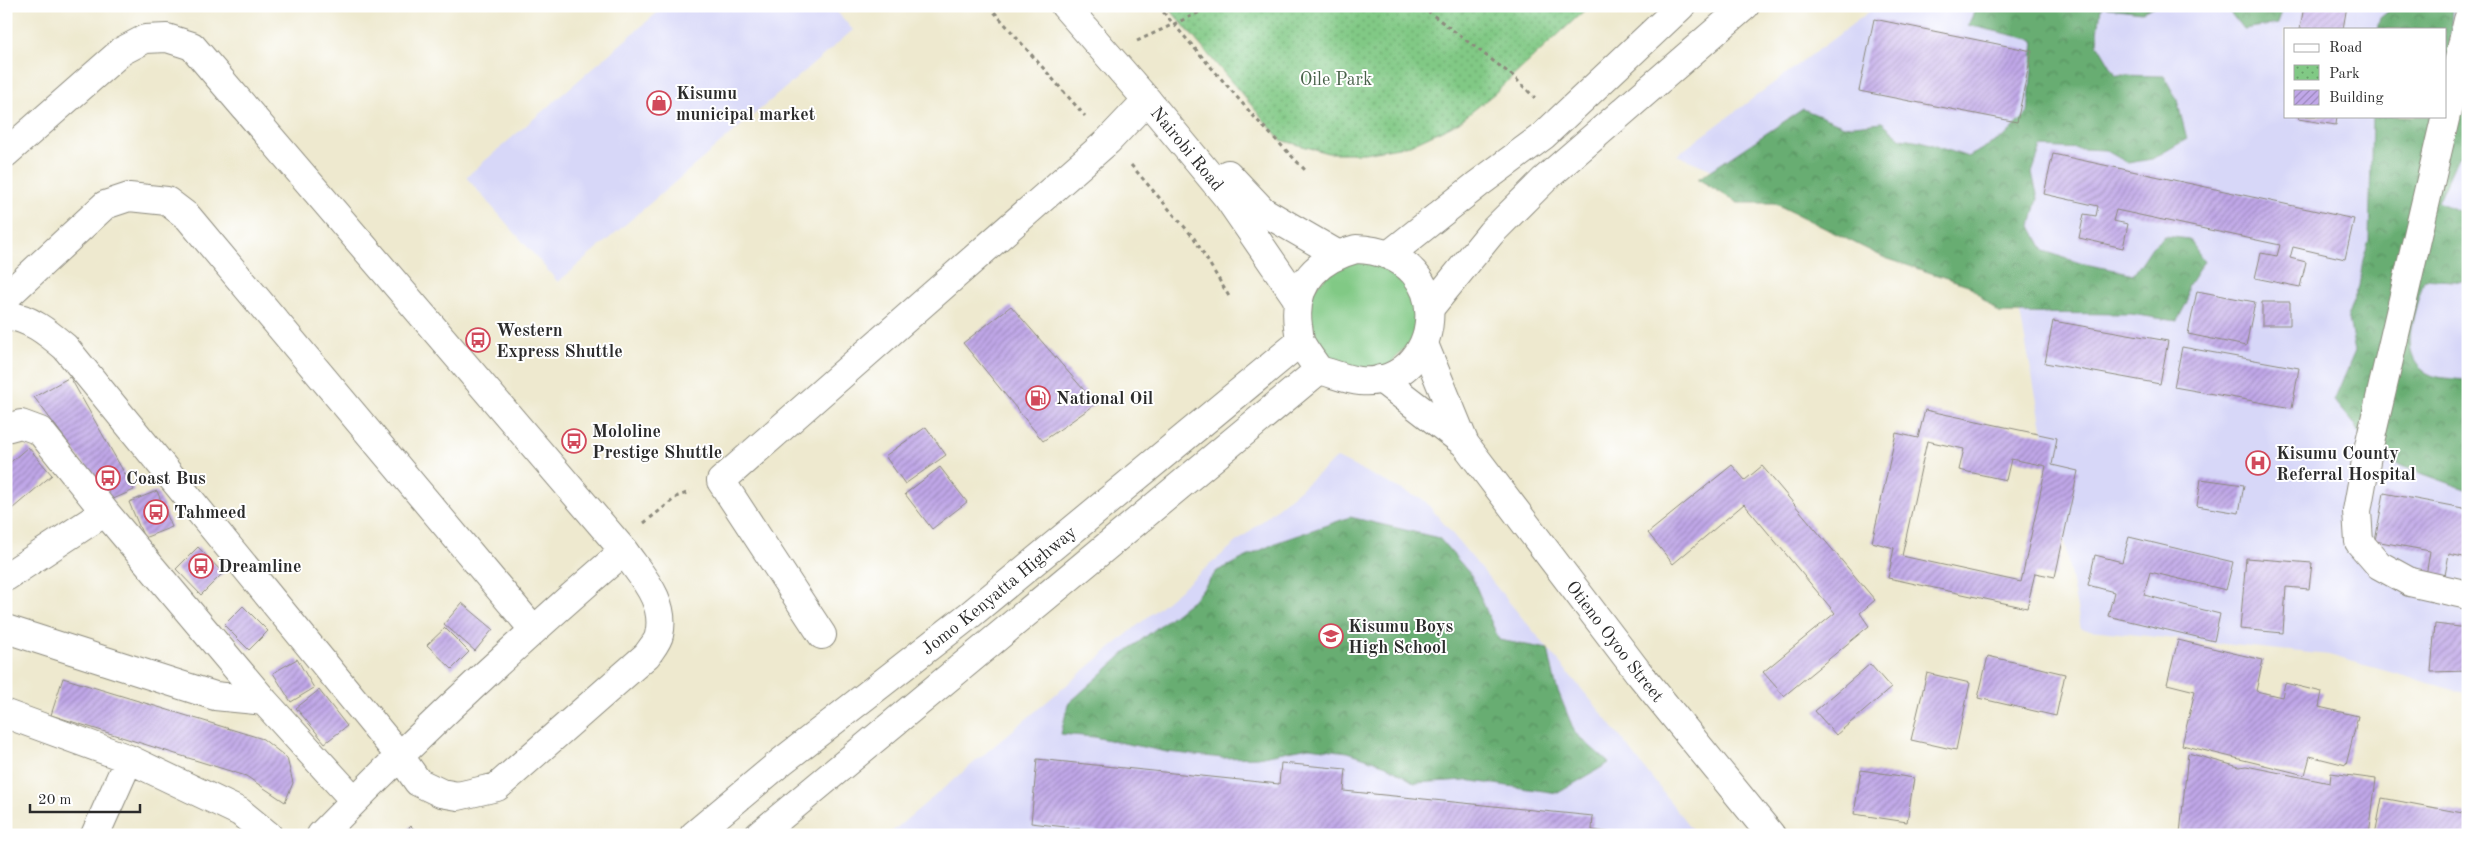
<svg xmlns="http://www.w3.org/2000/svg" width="2474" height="841" font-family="'Old Standard TT',serif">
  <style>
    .built { fill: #d7d7f8; fill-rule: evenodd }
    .grass { fill: #81c985; stroke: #567a58 }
    .forest { fill: url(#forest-crowns); stroke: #4a6c4e }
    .park { fill: url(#park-dots); stroke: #567a58 }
    .building { fill: url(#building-hatch); fill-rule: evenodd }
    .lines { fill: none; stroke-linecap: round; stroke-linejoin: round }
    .minor-casing { stroke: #8c8a7d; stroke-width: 30 }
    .major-casing { stroke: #8c8a7d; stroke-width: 30 }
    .highway-casing { stroke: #8c8a7d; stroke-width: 30 }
    .path { stroke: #8c8a7d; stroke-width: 3; stroke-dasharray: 4 4; stroke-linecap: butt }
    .minor { stroke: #fff; stroke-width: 28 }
    .major { stroke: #fff; stroke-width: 28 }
    .highway { stroke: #fff; stroke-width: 28 }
    .labels { text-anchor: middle; stroke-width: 4; stroke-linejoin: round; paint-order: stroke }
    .park-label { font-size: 18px; fill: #49624a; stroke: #fff }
    .poi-label { font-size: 18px; font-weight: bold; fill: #2b2b2b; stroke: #fff; text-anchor: start }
    .street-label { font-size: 18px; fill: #2b2b2b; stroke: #fff }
  </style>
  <defs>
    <pattern id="forest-crowns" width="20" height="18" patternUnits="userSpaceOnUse" patternTransform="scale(1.25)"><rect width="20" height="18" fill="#68ad72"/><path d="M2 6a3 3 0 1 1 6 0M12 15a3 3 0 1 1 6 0" fill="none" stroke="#568d5e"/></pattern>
    <pattern id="park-dots" width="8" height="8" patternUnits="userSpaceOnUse" patternTransform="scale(1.25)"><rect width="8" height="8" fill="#81c985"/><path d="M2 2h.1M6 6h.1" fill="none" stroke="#6aa36d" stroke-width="1.8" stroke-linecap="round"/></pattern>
    <pattern id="building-hatch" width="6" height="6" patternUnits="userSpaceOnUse" patternTransform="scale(1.25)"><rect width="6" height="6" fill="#c0a7e8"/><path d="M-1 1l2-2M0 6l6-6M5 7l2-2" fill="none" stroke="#9c88bc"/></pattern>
  </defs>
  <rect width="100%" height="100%" fill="#fff"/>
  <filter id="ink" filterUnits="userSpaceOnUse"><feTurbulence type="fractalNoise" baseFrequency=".02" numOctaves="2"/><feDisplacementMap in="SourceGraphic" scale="10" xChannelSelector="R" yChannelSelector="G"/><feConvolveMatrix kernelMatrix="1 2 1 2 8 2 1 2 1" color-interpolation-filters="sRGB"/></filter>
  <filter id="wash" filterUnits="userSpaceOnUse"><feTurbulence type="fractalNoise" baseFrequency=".0096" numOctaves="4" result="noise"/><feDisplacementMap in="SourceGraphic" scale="20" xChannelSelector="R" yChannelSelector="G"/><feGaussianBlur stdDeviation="1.12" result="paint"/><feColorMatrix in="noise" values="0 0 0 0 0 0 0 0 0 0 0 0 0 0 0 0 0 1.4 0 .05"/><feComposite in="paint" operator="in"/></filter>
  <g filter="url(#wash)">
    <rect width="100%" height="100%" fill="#eee9cf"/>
    <path class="built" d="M665,6H832L853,30L558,282L466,177Z
      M1877,6H2468V694L2329,655L2081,629L2017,298L1677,155ZM2285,29H2445V116H2285Z
      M1337,458L1425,501L1604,716L1696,835H888Z"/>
    <path class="grass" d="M1351,255L1414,277L1423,328L1381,374L1324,359L1308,335L1305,296Z"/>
    <path class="forest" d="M1977,6H2155L2142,12L2101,7L2097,43L2116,75L2164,76L2177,100L2187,139L2152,159L2128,163L2105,150L2041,147L2032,173L2038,198L2031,226L2044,251L2080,263L2134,274L2152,247L2165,236L2189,239L2204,261L2188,286L2187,302L2177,321L2131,314L1999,313L1968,285L1885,258L1774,203H1738L1698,179L1803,109L1844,126L1882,122L1901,138L1921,141L1968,157L2005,136L2028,113L2034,40L1968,25Z
      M2225,6H2283L2278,24L2243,29Z
      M2395,6H2452L2450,50L2468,63V155L2458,157L2438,202L2468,215V282L2424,279C2417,307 2394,357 2429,374C2438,379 2453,378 2463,380L2468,375V490L2404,467L2368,450L2356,426L2334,400L2355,351L2348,314L2359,286L2363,260L2369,240L2372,116H2445V29H2377L2380,18Z
      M1350,517L1439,538L1471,575L1499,640L1548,649L1556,686L1575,733L1609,763L1558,793L1465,780L1415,783L1386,765L1348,752L1309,747L1258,757L1223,758L1167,752L1094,737L1061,734L1068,704L1126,652L1196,597L1217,571L1278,542Z"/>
    <path class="park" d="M1167,6H1589L1496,92L1459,122L1410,145L1364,153H1328L1281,140Z"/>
    <g id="blocks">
      <path class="building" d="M2304,6H2347L2343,29H2300Z
        M1874,19L2032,51L2017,122L1859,91Z
        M2299,116H2337L2336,125L2298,119Z
        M2053,154L2354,219L2345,259L2293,247L2290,258L2306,262L2300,287L2255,278L2261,253L2277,256L2280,245L2116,210L2113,221L2128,224L2123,248L2079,238L2084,214L2096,216L2098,206L2044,194Z
        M2197,291L2255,302L2246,346L2188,334Z
        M2262,302H2290V325H2262Z
        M1011,306L1096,404L1043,441L963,343Z
        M2053,321L2168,341L2160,384L2045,363Z
        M2182,347L2299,368L2292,408L2174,387Z
        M70,377L134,490L111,500L34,397Z
        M1925,410L2057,438L2052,465L2078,471L2055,577L2035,573L2027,608L1888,578L1894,548L1872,542L1896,433L1918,438ZM1927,441L1964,449L1959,470L2006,480L2011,459L2046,466L2021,582L1902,556Z
        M926,427L946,455L905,484L885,456Z
        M28,447L52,475L6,514V474L9,472L6,466Z
        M1732,465L1745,480L1762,466L1875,600L1860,613L1869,626L1784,696L1763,672L1835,613L1744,504L1673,564L1648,533Z
        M940,467L967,502L932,529L905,494Z
        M2201,479L2244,485L2239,513L2197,506Z
        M157,491L172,527L144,538L129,502Z
        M2384,493L2468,509V558L2449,554L2443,586L2425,582L2430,551L2375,541Z
        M2129,537L2233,562L2226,590L2150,572L2144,595L2220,614L2214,641L2108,616L2114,592L2088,585L2095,555L2122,562Z
        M198,547L223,573L201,595L176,569Z
        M2246,558L2312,563L2309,589L2286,587L2283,633L2240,629Z
        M462,603L493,629L475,651L444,624Z
        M243,606L268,631L249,650L224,625Z
        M2435,624L2468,628V671L2431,672Z
        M445,628L469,652L452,669L427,645Z
        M2178,640L2263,660L2256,691L2282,697L2285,683L2322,692L2319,707L2358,716L2346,765L2310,756L2305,775L2182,745L2195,691L2167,684Z
        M1988,656L2065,674L2056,716L1978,698Z
        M297,659L314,688L291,702L273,673Z
        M1870,664L1891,688L1836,735L1815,711Z
        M1927,673L1970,683L1956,750L1911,740Z
        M63,678L263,739L287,758L293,783L285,802L246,776L51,715Z
        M319,690L347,726L325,743L296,708Z
        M2188,753L2239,767L2246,766L2330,783L2331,773L2376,779L2369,835L2180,834Z
        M1037,759L1279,784L1281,763L1346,769L1344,791L1593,816L1592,830L1628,835H1168L1118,830L1117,835H1099L1100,831L1031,823Z
        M1861,770L1914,778L1907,822L1854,814Z
        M2382,798L2468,814V835H2375Z
        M411,826L419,835H402Z"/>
    </g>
  </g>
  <g filter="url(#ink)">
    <use href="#blocks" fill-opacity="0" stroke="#8c8a7d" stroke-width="1"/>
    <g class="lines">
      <g class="minor-casing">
        <path id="minor" d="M2468,20L2368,450L2357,511L2359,542L2379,565L2410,582L2468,595
          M6,153L122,51L145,39L167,38L192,46L624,551C641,576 667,601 659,635C658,641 651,649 647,655L497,787L458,796L441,793L418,782L399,755L65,347C47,332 30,318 6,315
          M6,297L105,205L129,197L167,201L188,217L533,629
          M6,428L21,424L40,431L105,512L264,701
          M6,577L105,512
          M6,629L215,696L264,701L354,800
          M822,635L721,481L1108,141L1147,100
          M6,714L129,759L240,812L268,835
          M95,835L129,759
          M321,835C418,735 519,641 624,551"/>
      </g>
      <g class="major-casing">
        <path id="major" d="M1390,254L1478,184L1543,136L1681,6
          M1430,308L1491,233L1544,180L1745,6"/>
      </g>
      <g class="highway-casing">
        <g id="highway">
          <path id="s1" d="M1065,6L1147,100L1228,198L1298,300"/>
          <path d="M1228,174L1263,211L1337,254"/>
          <path d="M1356,249C1463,253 1443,388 1360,381C1347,380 1332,373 1319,370C1314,363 1303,348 1300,341C1299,336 1299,330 1298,326C1292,283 1319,259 1356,249Z"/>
          <path id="s2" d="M1424,344L1465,444L1638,672L1771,835"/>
          <path d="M1381,379L1464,443"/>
          <path id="s3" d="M694,835L781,762L971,614L1300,342"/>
          <path d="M759,835L1319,370"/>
        </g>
      </g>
      <path class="path" d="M989,6L1085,116
        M1158,6L1256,119L1307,172
        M1421,6L1513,76L1535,98
        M1137,41L1213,6
        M1131,165L1194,238L1230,298
        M644,523L678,496L690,492"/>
      <use href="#minor" class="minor"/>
      <use href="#major" class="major"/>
      <use href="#highway" class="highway"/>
    </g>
  </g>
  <defs>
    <g id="shop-ring" transform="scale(1.25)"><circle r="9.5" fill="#fff" stroke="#d1495b" stroke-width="1.5"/><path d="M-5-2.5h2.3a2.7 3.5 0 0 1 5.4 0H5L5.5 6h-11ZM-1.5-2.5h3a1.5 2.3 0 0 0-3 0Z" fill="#d1495b"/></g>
    <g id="bus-ring" transform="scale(1.25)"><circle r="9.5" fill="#fff" stroke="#d1495b" stroke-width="1.5"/><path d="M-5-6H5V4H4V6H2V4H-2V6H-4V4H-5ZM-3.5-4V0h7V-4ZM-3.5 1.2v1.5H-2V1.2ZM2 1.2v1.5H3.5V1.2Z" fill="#d1495b"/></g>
    <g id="fuel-ring" transform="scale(1.25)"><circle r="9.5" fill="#fff" stroke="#d1495b" stroke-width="1.5"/><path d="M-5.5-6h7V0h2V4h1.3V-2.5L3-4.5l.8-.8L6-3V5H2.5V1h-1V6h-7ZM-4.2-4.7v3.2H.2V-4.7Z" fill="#d1495b"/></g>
    <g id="hospital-ring" transform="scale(1.25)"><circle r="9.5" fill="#fff" stroke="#d1495b" stroke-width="1.5"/><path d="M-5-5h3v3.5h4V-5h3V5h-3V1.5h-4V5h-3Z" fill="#d1495b"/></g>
    <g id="school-ring" transform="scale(1.25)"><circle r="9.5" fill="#fff" stroke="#d1495b" stroke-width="1.5"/><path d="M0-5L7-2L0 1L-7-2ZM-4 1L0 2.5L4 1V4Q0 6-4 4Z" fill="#d1495b"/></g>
  </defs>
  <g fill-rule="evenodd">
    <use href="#shop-ring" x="659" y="103"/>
    <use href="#bus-ring" x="478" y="340"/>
    <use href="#fuel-ring" x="1038" y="398"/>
    <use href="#bus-ring" x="574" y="441"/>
    <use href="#hospital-ring" x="2258" y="463"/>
    <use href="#bus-ring" x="108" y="478"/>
    <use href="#bus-ring" x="156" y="512"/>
    <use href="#bus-ring" x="201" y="566"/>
    <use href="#school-ring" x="1331" y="636"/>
  </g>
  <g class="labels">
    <g class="park-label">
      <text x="1336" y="85">Oile Park</text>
    </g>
    <g class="poi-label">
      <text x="676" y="99">Kisumu<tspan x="676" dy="21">municipal market</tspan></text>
      <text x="496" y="336">Western<tspan x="496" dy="21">Express Shuttle</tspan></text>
      <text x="1056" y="404">National Oil</text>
      <text x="592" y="437">Mololine<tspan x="592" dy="21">Prestige Shuttle</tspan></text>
      <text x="2276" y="459">Kisumu County<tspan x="2276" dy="21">Referral Hospital</tspan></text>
      <text x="126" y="484">Coast Bus</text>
      <text x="174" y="518">Tahmeed</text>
      <text x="218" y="572">Dreamline</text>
      <text x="1348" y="632">Kisumu Boys<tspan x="1348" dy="21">High School</tspan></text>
    </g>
    <g class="street-label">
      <text dy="6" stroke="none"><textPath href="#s1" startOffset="188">Nairobi Road</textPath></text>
      <text dy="6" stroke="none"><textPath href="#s3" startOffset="391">Jomo Kenyatta Highway</textPath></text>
      <text dy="6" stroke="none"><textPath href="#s2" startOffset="356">Otieno Oyoo Street</textPath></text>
    </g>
  </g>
  <rect width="2474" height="841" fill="none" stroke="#fff" stroke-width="25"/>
  <rect x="2284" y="28" width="162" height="90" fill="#ffffff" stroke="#aaaaaa"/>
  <rect x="2294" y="44" width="25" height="8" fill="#ffffff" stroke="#aaaaaa"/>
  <text x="2329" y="52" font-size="15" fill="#2b2b2b">Road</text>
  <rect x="2294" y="65" width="25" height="15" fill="url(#park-dots)" stroke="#aaaaaa"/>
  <text x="2329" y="78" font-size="15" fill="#2b2b2b">Park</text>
  <rect x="2294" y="90" width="25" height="15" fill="url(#building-hatch)" stroke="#aaaaaa"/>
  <text x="2329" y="102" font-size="15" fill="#2b2b2b">Building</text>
  <path d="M30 804v8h110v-8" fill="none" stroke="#2b2b2b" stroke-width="2.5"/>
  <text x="38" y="804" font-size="15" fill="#2b2b2b" stroke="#ffffff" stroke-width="4" paint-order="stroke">20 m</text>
</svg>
